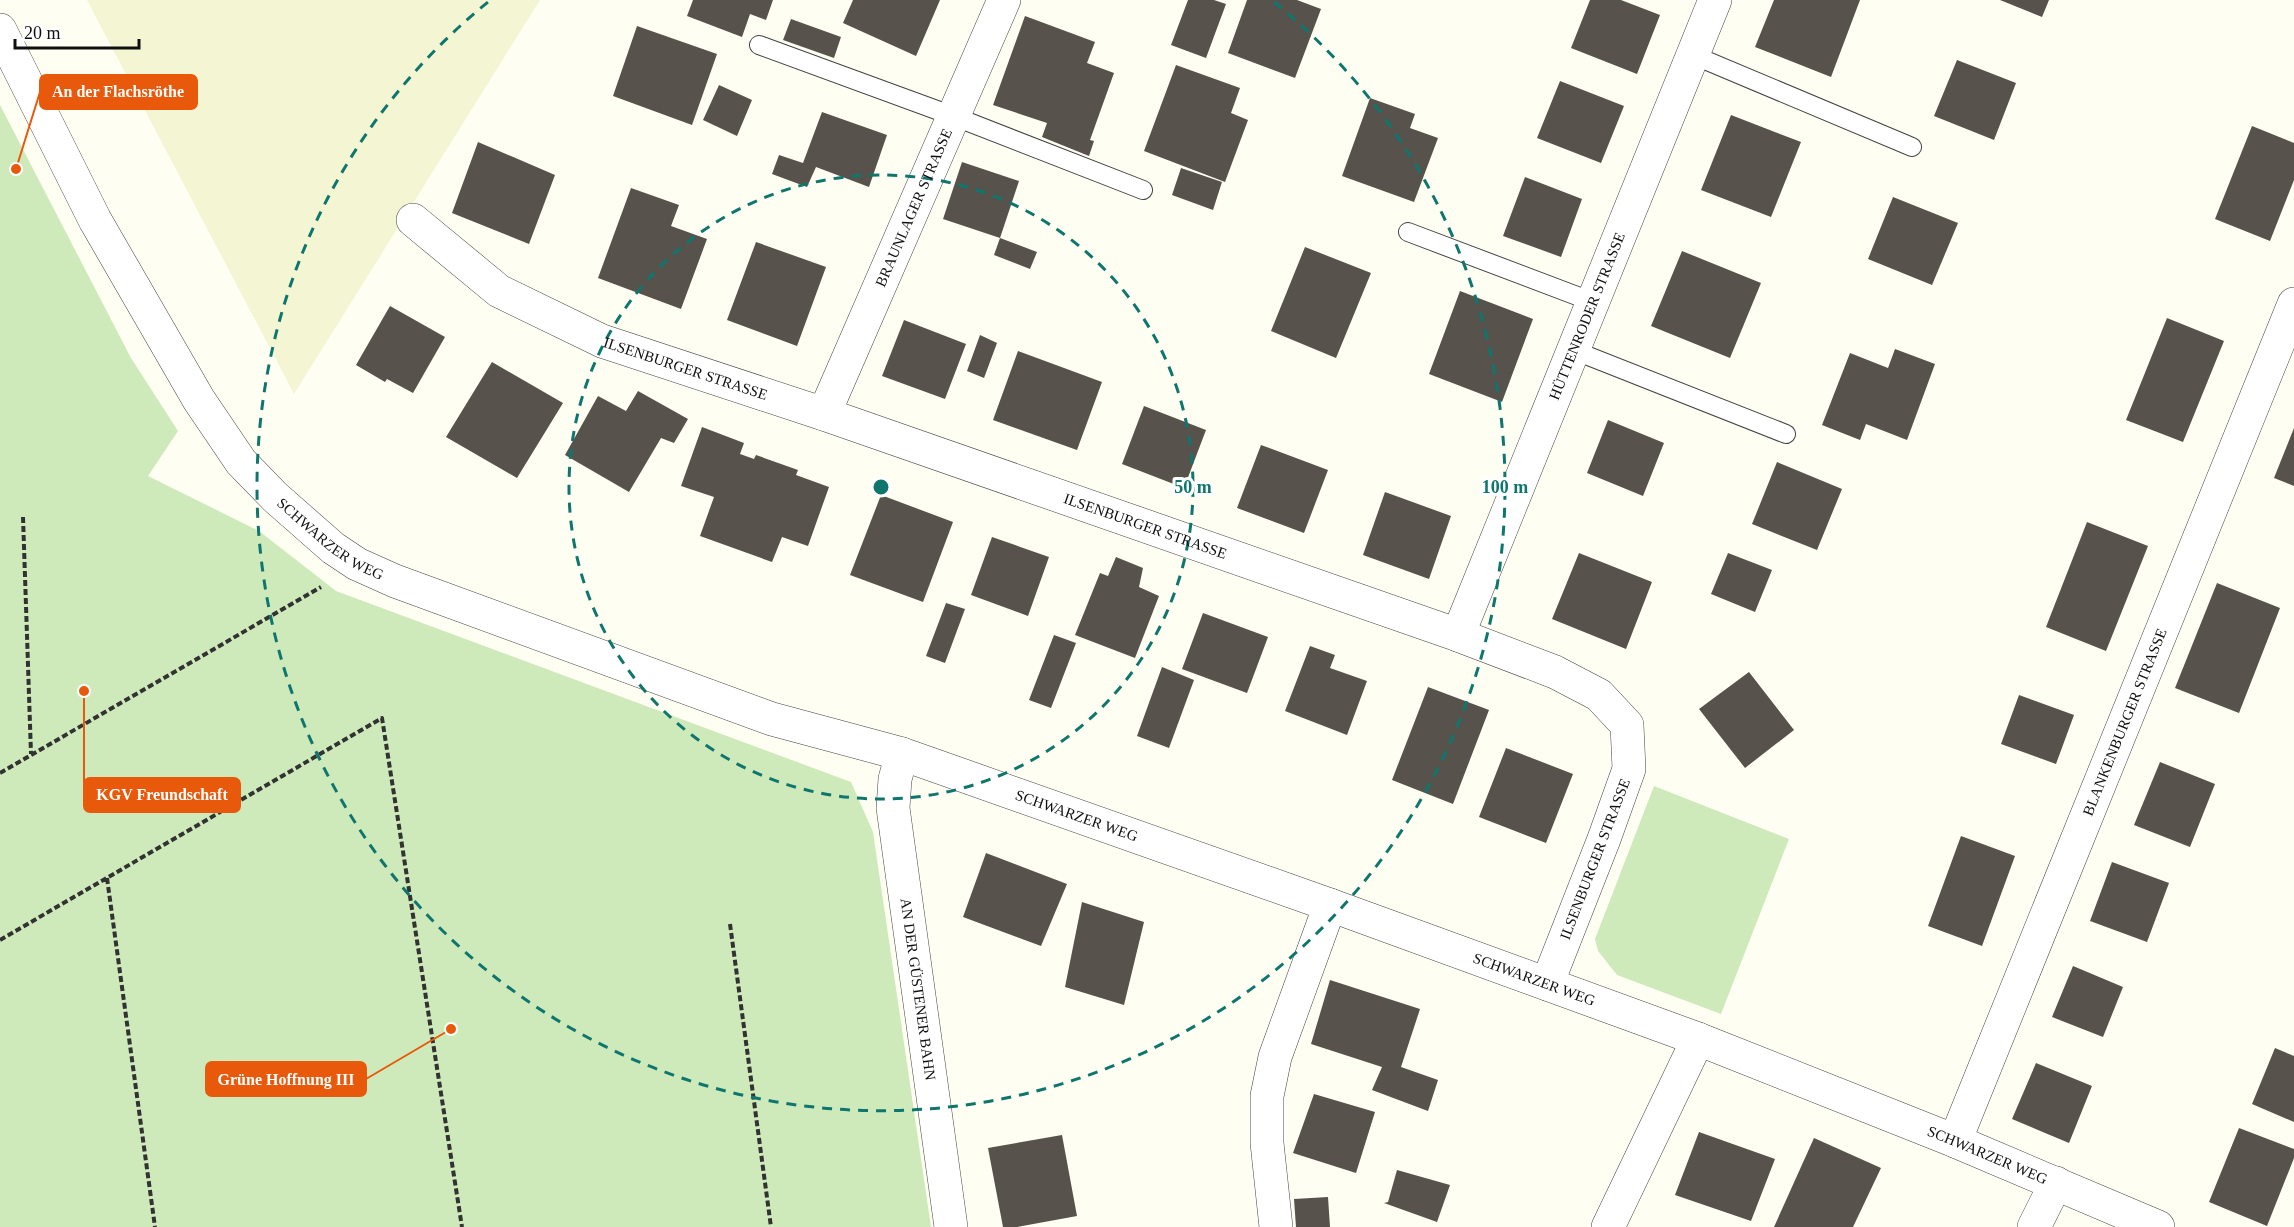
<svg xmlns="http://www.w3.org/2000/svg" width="2294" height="1227" font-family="'Times New Roman',serif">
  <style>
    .farmland { fill: #f4f5d2 }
    .green { fill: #ceeabb }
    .building { fill: #58524c }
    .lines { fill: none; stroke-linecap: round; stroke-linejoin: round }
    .service-casing { stroke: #434343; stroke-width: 20 }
    .minor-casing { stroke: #434343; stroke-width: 34 }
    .path { stroke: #323232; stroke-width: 4; stroke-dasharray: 6 3; stroke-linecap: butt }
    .service { stroke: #fff; stroke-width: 18 }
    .minor { stroke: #fff; stroke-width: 33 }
    .ring { fill: none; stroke: #0f766e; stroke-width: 3; stroke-dasharray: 10 8 }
    .labels { text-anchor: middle; stroke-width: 6; stroke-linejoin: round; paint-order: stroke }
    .street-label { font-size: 15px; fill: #101010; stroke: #fff }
    .centre { fill: #0f766e; stroke: #fff; stroke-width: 3 }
    .ring-label { font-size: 18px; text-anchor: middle; font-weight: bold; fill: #0f766e; stroke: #fff; stroke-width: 6; stroke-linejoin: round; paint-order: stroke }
    .leader { fill: none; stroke: #e8590c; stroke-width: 2 }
    .callout-dot { fill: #e8590c; stroke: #fff; stroke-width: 2 }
    .callout { fill: #e8590c; stroke: #e8590c; stroke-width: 2 }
    .callout-label { font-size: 16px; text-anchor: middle; font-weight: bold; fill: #fff }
  </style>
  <rect width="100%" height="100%" fill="#fffef2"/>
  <path class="farmland" d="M87,0H540L294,394Z"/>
  <path class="green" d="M0,105L131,358L178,431L148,476L259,531L336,591L851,782L873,832L931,1227H0Z
    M1654,786L1789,839L1721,1014L1617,975L1598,951L1595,939Z"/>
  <path class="building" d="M693,0H773L766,20L750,14L742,37L687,16Z
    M853,0H940L916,56L843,23Z
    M1188,0H1214L1226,4L1206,58L1171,45Z
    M1247,0H1297L1321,9L1295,78L1228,53Z
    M1590,0H1621L1660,15L1637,74L1571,48Z
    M1774,0H1860L1831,77L1755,47Z
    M2000,0H2049L2042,17Z
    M1025,16L1095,42L1087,63L1114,73L1090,140L1094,141L1089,156L1042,137L1047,123L993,105Z
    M791,19L841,37L834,58L783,40Z
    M637,26L717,54L692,125L613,96Z
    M1957,60L2016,83L1994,140L1934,116Z
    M1176,65L1240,88L1231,113L1248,120L1225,182L1144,151Z
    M1560,81L1624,106L1601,163L1537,138Z
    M719,85L752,100L737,136L703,120Z
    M1370,98L1415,114L1410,128L1438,138L1414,202L1342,176Z
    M822,112L887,135L869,187L816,167L807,187L772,174L779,155L803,163Z
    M1731,115L1801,142L1771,217L1701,190Z
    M2252,126L2294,143V180L2270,241L2215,219Z
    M478,142L555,175L529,244L452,213Z
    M962,162L1019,181L1000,238L943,219Z
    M1181,168L1222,182L1213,210L1172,195Z
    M1525,177L1582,199L1561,257L1503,236Z
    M631,188L679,205L671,226L707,239L681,309L598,278Z
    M1893,197L1958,223L1932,285L1868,259Z
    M1000,238L1037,252L1030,269L994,255Z
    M756,242L826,267L797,346L727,320Z
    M1305,247L1371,273L1336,358L1271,331Z
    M1682,251L1761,283L1730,358L1651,326Z
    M1460,291L1533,319L1502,402L1429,374Z
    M390,306L445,337L413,393L387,379L385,382L356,365Z
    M2167,318L2224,341L2183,442L2126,420Z
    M904,320L966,344L945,399L882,376Z
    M980,335L997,343L984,378L967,371Z
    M1895,349L1935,364L1907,440L1866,424L1860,440L1822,425L1850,353L1888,368Z
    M1018,351L1102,382L1077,450L993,420Z
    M492,362L563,403L517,478L446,437Z
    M638,391L688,419L674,443L661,438L629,492L565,455L598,396L626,411Z
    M1144,406L1206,430L1184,488L1122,464Z
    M1608,420L1664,443L1643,496L1587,473Z
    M702,427L744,443L740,454L754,459L756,455L798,470L796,475L829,487L808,546L782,537L772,562L700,536L714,497L681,486Z
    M2294,428V486L2274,478Z
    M1261,445L1328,470L1304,533L1237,508Z
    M1777,462L1842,489L1817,550L1752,524Z
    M1385,492L1451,516L1429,579L1363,555Z
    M881,495L953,522L923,602L850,575Z
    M2087,522L2148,546L2106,651L2046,627Z
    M992,537L1049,557L1028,616L971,595Z
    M1579,553L1652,582L1626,649L1552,619Z
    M1728,553L1772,570L1755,612L1711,594Z
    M1116,557L1143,568L1139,587L1159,596L1135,658L1075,635L1100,573L1108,576Z
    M2217,583L2280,608L2239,713L2175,688Z
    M946,603L965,609L945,663L926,656Z
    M1203,613L1268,637L1247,693L1182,669Z
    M1054,635L1076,643L1051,708L1029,700Z
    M1310,646L1335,655L1330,668L1367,681L1347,735L1285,711Z
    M1162,667L1194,680L1169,748L1137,736Z
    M1749,672L1794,730L1745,768L1699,709Z
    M1428,687L1489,710L1453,804L1392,780Z
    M2019,695L2074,715L2056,764L2001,744Z
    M1506,748L1573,774L1546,843L1479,817Z
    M2160,762L2215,784L2190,847L2134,825Z
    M1961,836L2015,856L1982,946L1928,926Z
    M986,853L1067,884L1041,946L963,917Z
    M2112,862L2169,883L2147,942L2090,921Z
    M1082,902L1144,922L1124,1005L1065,987Z
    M2073,966L2123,987L2103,1037L2052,1017Z
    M1330,980L1420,1009L1401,1067L1438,1080L1428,1111L1372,1090L1382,1067L1311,1044Z
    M2275,1048L2294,1056V1122L2252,1104Z
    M2036,1063L2092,1086L2069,1143L2012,1119Z
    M1314,1094L1375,1112L1356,1173L1293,1153Z
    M2239,1128L2294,1149V1158L2267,1226L2209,1202Z
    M1699,1132L1775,1159L1751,1221L1675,1195Z
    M1062,1135L1077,1216L1017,1227H1003L988,1148Z
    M1814,1138L1881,1168L1853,1227H1774Z
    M1397,1170L1450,1185L1437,1222L1384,1203L1388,1202Z
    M1328,1197L1330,1227H1296L1294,1199Z"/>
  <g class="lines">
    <g class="service-casing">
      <path id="service" d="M759,45L953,116L1143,190
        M1693,55L1912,147
        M1408,232L1593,302
        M1573,350L1786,434"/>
    </g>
    <g class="minor-casing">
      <g id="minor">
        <path id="s1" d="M0,30L95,220L199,400L241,462L275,497L333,548L357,564L395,581L772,719L902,754L1330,905L1698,1039L1955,1141L2158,1227"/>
        <path id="s2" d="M413,220L499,291L602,341L824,414L1458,635L1555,672L1599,695L1627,725L1629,769L1604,839L1547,984"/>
        <path id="s3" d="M824,414L1004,0"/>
        <path id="s4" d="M1458,635L1715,0"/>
        <path id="s5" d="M902,754L895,779L893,808L951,1227"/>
        <path id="s6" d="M1955,1141L2294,304"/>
        <path d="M1276,1227L1267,1143V1096L1275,1057L1330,905"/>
        <path d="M1608,1227L1698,1039"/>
        <path d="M2034,1227L2056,1183"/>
      </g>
    </g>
    <path class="path" d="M23,517L31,754
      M0,773L321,587
      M107,878L155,1227
      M730,924L771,1227
      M0,940L382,718L462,1227"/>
    <use href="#service" class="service"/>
    <use href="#minor" class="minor"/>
  </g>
  <g class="ring">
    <circle cx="881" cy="487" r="312"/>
    <path d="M1274 2A624 624 0 1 1 488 2"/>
  </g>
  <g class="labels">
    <g class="street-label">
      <text dy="5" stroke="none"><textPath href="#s3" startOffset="225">BRAUNLAGER STRASSE</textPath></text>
      <text dy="5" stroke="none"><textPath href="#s4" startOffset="344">HÜTTENRODER STRASSE</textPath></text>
      <text dy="5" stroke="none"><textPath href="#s2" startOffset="314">ILSENBURGER STRASSE</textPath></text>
      <text dy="5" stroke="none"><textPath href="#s2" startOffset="800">ILSENBURGER STRASSE</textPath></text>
      <text dy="5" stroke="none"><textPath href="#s1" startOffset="614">SCHWARZER WEG</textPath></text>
      <text dy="5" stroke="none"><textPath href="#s6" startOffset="452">BLANKENBURGER STRASSE</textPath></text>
      <text dy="5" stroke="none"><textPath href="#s1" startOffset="1413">SCHWARZER WEG</textPath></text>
      <text transform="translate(1595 859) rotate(-69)" y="5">ILSENBURGER STRASSE</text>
      <text dy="5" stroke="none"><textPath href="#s1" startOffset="1899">SCHWARZER WEG</textPath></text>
      <text dy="5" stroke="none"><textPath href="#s5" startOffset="238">AN DER GÜSTENER BAHN</textPath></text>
      <text dy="5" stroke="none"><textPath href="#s1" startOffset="2385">SCHWARZER WEG</textPath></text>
    </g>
  </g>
  <circle cx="881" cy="487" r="9" class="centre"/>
  <g class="ring-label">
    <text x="1193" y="493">50 m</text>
    <text x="1505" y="493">100 m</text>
  </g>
  <path class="leader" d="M16 169L40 92M84 691L84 795M451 1029L366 1079"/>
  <g class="callout-dot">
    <circle cx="16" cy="169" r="6"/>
    <circle cx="84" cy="691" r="6"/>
    <circle cx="451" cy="1029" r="6"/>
  </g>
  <g class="callout">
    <rect x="40" y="75" width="157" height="34" rx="6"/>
    <rect x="84" y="778" width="156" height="34" rx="6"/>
    <rect x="206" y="1062" width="160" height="34" rx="6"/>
  </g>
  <g class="callout-label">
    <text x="118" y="97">An der Flachsröthe</text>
    <text x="162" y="800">KGV Freundschaft</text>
    <text x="286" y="1085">Grüne Hoffnung III</text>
  </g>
  <path d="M15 39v9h124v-9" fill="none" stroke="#101010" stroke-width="3"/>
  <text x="24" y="39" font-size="18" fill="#101010" stroke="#ffffff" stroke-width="4.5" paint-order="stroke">20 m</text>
</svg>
